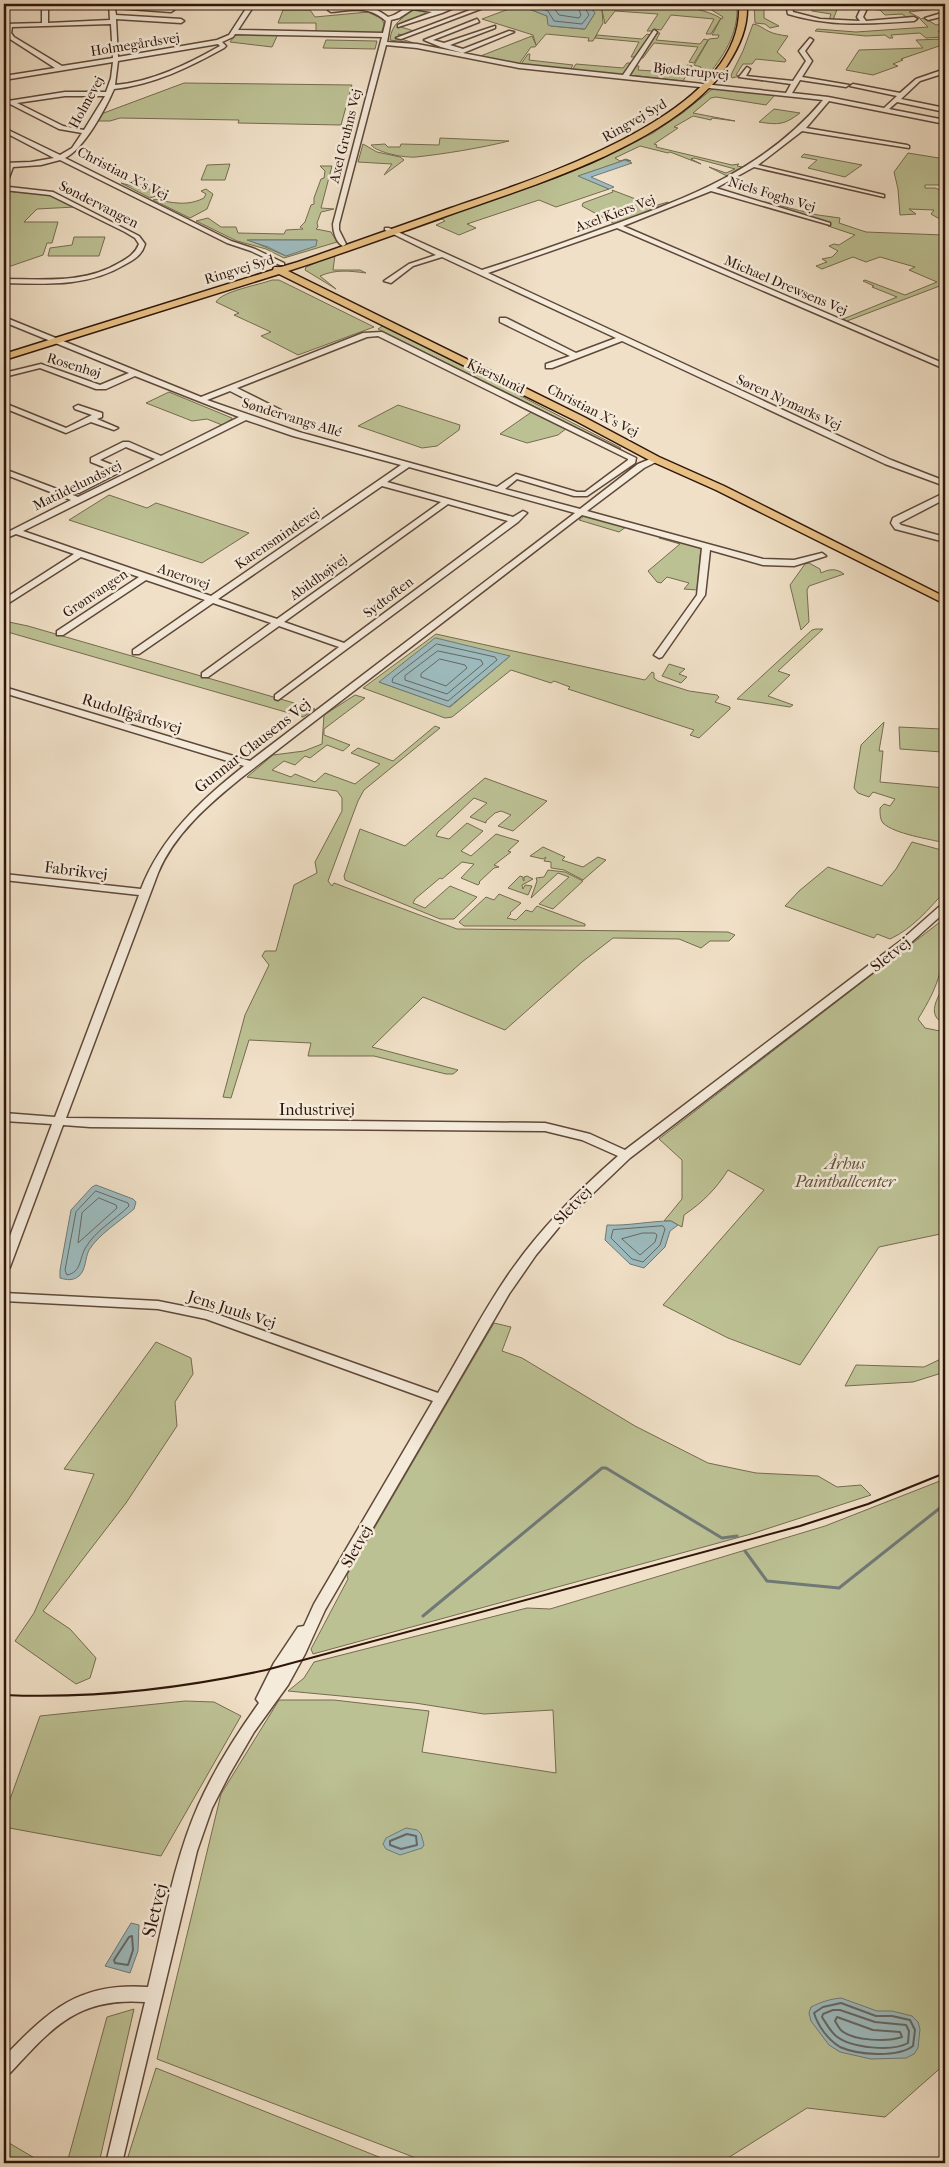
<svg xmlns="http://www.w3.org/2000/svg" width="949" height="2167" font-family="'IM FELL French Canon',serif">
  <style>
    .green { fill: #bcc194; stroke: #766b4f; fill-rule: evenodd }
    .water { fill: #9dbbbe; stroke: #717976 }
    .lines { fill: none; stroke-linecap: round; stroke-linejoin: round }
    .shore-far1 { stroke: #666864; stroke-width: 1 }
    .shore { stroke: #666864; stroke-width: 2 }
    .stream { stroke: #717976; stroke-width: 3 }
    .minor-casing { stroke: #5f4839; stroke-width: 3 }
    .major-casing { stroke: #2f150a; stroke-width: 3 }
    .minor { fill: #f5ebdb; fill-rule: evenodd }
    .major { fill: #e8c084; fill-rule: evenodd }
    .tram { stroke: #2f150a; stroke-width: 2 }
    .labels { text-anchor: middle; stroke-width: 5; stroke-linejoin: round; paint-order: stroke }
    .far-street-label { font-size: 14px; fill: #2f150a; stroke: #f5ebdb }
    .street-label { font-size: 16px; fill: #2f150a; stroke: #f5ebdb }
    .park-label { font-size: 16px; font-style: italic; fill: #60513a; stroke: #f5ebdb }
    .near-street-label { font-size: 19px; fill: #2f150a; stroke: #f5ebdb }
  </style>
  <rect width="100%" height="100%" fill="#f0e0c7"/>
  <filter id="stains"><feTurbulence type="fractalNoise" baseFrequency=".004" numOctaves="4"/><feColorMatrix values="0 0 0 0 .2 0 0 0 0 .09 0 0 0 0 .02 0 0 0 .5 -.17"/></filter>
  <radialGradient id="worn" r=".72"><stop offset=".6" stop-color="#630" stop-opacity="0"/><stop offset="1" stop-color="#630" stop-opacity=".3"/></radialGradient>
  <path class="green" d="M505,4H522L519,5L547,16L548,24L551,26L582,29H585L595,13L587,4C623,4 693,0 722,19L723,17L710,9L695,5L721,7L726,4H737C739,34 723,57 705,79H699L701,67L694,65L709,39L718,38L719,35H712L721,18L711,34H706L714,19L671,15L661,30L654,29L653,31H647L658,14L615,11L605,24L602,10L603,23L593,41H588L589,38L546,34L535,47H531L519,64L478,57L532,36L536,45L533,35L482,19L514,7Z
    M754,4H764V18L779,26L770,28L765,24L755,23Z
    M797,4L861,5L860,8L838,7L833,20H829L831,14L812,11L811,7Z
    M890,4L936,7L945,4V8L909,12L920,18L909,19L902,14L885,15L880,10L867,9L869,6L880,7Z
    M415,9L433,12L405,21L406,22L398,26L414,31L403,35L398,34L400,36L398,38L414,43L390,40C391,24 403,17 415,9Z
    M283,10H310L315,17L368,12L382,19L384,24L381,34L316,32V23H278Z
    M924,18L936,25L945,24V31H938L943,37L926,38L920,33L891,35L893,38H889L885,35L866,36L815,31L817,29L856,32L928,27L920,19Z
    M753,24C760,25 762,28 768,31C774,34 780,35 788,36L777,52L786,60L785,62L756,59L752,64H743L736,75L740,76L732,78L731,75L743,51Z
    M656,33H660L656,40L700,44L704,39L708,40L694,63L689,62L698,47L654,43L643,58H640Z
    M236,34H278L272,47L230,42Z
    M647,34L650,35L635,57H631L639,42L595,38L597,35L642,39Z
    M944,39L945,44L901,59L903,60L893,64L898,66L873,75L846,70L859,50L923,48L916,40Z
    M326,40L377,41L375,49L323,48Z
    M528,54H530L529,60L573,65L570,70L521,64Z
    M627,63H631L624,75L572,70L576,64L623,68Z
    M687,65L692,66L683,81L629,75L635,66H639L638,70L682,73L687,69Z
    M184,83L352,85L341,125L238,123L239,120L120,118L110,121H98L101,114Z
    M719,88L775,95L766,105L716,97L711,98L693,113L735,121L712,118L711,120L693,116L674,127L678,128L654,144L657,145L656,147L732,165L739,164L737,166L742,167L727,176L709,167L726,173L735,169L694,158L691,159L701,164L670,152L668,153L640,146L615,158L620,161L626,159L631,161L625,160L579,176L609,189L556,207L539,200L467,224L476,228L459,235L436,225L445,221L442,219L408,231L405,230L537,185L593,163L653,133L684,112L711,90Z
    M774,109L800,113C784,125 779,125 759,122Z
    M440,138L509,141C481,148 444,154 416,157C405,158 378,153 371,145L385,144L388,147H400L401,144L439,145Z
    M363,144L377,152L400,157L404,160L384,175L392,164L358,162Z
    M908,153L945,159V190L940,185H925V188H935L945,192V222L931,214L934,210L909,209L916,214L900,215L898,189L894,172Z
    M804,154L862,165L845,177L808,168L817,160L801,157Z
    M230,164L225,180H201L207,165Z
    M320,166H332L321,208L334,209L321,212L317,223L318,227L316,229L331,232L337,242L284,258L266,249L237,241L196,221L208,218L221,227H236L238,233L284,234L286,230L303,229L300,227L305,222L311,205L314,204V198L321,179L324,178L325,171ZM249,240H317V241L286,256Z
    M146,181H148L145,189L170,190L156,194V196L150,198L121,183L132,186L145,184Z
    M206,189L213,194L207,209L190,218L153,200C159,198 163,201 169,202C182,204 192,204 204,198L206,194L201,191Z
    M612,190L654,206L668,202L669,203L615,224L582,206L583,203L613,192Z
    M4,191L50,195L75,207L37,209L24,222H58L52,243H47L43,255L8,267H4Z
    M765,202L818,215L840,218L839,223L866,232L943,235L945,230V284L847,321L843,319L897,297L872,287L874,286L863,281L865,280L905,295L937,282L909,270L915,267L880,257L866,262L853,257L822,269L816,266L827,262L822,259L832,257L838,251L829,246L834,244L839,245L855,235L828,226L831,224L763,203Z
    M74,237H105L99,256H48L50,248L72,245Z
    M335,255L333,270H360L366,273C350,271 336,269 320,276L336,289L305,270L306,267Z
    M272,280H279L374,327L298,355L261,336L271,332L234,315L239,313L216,302C222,291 259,285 272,280Z
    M384,325L621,448L620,449L378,329Z
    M169,392L232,418V419L222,425L207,419L192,421L146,403Z
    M398,405L460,425L459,430L437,446L422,448L358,426Z
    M533,411L567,428L558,435L527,443L500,434Z
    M109,495L147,508L156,503L249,533L202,563L69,520Z
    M584,516L626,527L619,532L579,520Z
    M662,536L701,547L697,590L684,589L689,583L667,577L661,583L657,582L648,571L680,544L659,538Z
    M809,563L820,569L821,573C829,569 836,568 844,574L809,586L807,590L809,622L801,630L790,585L805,564Z
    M4,621L28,626L315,709L303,717L4,631Z
    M816,629H823L778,671L790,675L768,696L793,705L790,707L737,699L812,630Z
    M436,634L645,680L652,672L654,673V678L658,681L689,691L717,695L719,697L715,702L730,707V709L699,738L690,735L694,730L568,689L570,687L554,681L551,683L511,670L452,717L445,718L363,688ZM510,656L450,707L379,682Z
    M669,664L685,669L679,674L687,677L681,683L662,676Z
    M355,695L365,698L324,729V735L350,745L343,751L327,745L310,758L305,756L295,765L284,761L272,770L291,777L295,774L315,782L325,773L355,784L380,764L351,753L358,748L393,761L435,726L440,728L364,790L358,801L328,881L332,886L334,883L457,929L728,932L735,935L729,941H710L701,948L679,939L613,938L582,962L505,1030L423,997L372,1047L458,1070L453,1074H446L374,1056H308L311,1043L249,1040L231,1098L223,1097L245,1015L269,965L262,956L265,951H276L294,885L317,873L315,862L342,811V798L337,791L247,777L273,755L304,751L322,744L324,715Z
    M884,722L879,751H883L880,782L945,788V843C930,839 894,834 883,823C880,819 880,814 880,808L884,804L890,806L895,799L873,792L869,797L858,793L854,788L861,745Z
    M899,727L941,729L942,752L900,749Z
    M485,778L547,801L513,831L498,826L511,815L501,811L495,813L486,821V823L470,817L487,803L474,798L438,832L436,836L449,839L467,823L483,831L461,851L471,856L496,834L519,841L508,851L511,852L494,865L499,867L494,868L479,882L480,883L478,885L461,878L474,864L462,862L442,879L440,878L415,899L413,903L425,908L450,886L477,897L454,919H440L345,880L344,876L360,829L405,846Z
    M912,842L945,851V891C929,909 912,929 890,939L877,934L874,938L785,906L799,891L828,867L882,886L896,869Z
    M543,847L565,857L562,860L583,867L598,857L606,860L583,880L564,870L551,868V862L544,861L546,857L543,859L530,856Z
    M548,870L565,872L583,881L553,909L539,904L569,877L558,873L531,898L537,881L536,878L544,877Z
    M520,876L523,877V880L524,881V877L527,876L533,879L522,885L523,889L525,885L532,886L528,895L508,888Z
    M499,894L521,903L510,913L511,914L507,918L516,920L526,910L532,912L537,906L585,924V926H464L459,922L486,897L494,900Z
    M940,922L945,923C945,964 940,984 918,1019L925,1028L945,1032V1233L879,1247L800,1365L728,1338L663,1305L764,1190L728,1170C716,1189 703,1202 684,1215L682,1227L671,1221H664L682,1199V1160L659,1139Z
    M945,983V1024C925,1015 938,998 945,983Z
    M494,1323L511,1327L502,1351L522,1358L635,1426L708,1463L756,1473L818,1476L837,1487L861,1485L871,1495L751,1534L313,1654L311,1649L348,1579L347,1575Z
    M156,1342L191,1358L193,1374L175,1402L177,1426L126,1503L43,1611L70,1629L96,1658L90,1678L76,1684L15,1641L34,1613L94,1474L64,1469Z
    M945,1357V1372L913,1382L845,1386L856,1365L924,1367Z
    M945,1479V2064L885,2117L807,2108L720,2163H429L157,2059L221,1794L279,1700H334L429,1711L422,1752L556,1773L553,1710L484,1714L415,1703L288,1691L304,1678L314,1662L527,1608L550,1609L825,1526Z
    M185,1701L214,1702L241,1716L161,1856L4,1827V1816L40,1716Z
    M134,2009L99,2163H67L107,2017Z
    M156,2068L394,2163H126Z
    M4,2140L43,2163H4Z"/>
  <path class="water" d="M522,4H587L595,13L585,29L551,26L548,25L547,16L519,5Z
    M625,160L632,163L591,177L614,187L609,189L578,176Z
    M247,240H317L316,246L286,256L268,247Z
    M435,638H436L510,656L449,707L379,682Z
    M96,1185L133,1199L136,1202L134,1209C119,1222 99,1234 89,1250C85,1258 86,1270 79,1276C73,1281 67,1280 60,1278V1270L71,1210L92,1187Z
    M671,1221L678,1225L670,1231L665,1247L644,1268L630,1264L605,1240L607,1225C629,1226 649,1221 671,1221Z
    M406,1828L417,1830L421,1834L424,1845L422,1848L400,1855L386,1849L383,1844L386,1838Z
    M131,1923L139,1925L138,1951L130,1973L105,1966Z
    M841,1998L877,2011H892L912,2016L918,2022L920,2029L918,2048L914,2054L906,2058L871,2059L840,2052L829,2045L811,2021L809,2013L811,2007C821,2002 830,1999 841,1998Z"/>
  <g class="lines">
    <path class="shore-far1" d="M528,4L548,11L554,21L582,24L589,15L583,4
      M547,4L554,8L559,15L579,18L581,15L577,4
      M437,644L495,657L497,660L448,701L392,682L393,678Z
      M438,651L481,660L483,664L447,694L405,680V676Z
      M440,659L465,665L467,668L446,686L421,677V674Z
      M96,1191L128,1203L129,1206C115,1220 96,1230 86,1247C79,1258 82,1272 67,1275L65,1270L76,1212Z
      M99,1198L116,1205L117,1208L78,1243L82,1213Z
      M663,1226L665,1229L660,1245L643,1262L632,1259L611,1238L613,1230Z
      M643,1233H655L657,1235L655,1242L640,1255L622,1239Z"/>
    <path class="shore" d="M407,1834L416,1836L417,1845L401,1849L390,1845V1841Z
      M132,1936L133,1950L128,1965L115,1963L114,1960L129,1937Z
      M841,2003L876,2016H892L910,2020L915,2030L913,2046C897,2058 858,2055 840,2047C828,2040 818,2026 814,2013L823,2007Z
      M833,2010H840L875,2022L906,2025L909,2031L908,2043C892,2052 851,2048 836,2036C830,2031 826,2023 822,2017L823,2014Z
      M837,2017L873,2030L900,2032L902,2037C888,2042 854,2041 842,2031C839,2029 837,2024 835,2021Z"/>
    <path class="stream" d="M745,1551L767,1581L839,1588L945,1504
      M423,1616L602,1468H606L722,1538L737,1536"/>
    <g class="minor-casing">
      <path id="minor" d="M42,4H48V23L110,20L109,4L171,8L174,10L171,12L115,8L116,15L181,19L184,21L181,23L116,19L118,57L217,40L229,35L249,4H255L238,30L383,33L386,21C368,5 353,10 331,12L328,10L356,6L353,4C365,4 379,10 388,17C399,15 407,4 419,4L417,6L438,10L455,4H463L442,13L398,27V25L432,12L413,9L399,18L391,20L387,42L417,44L519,64L623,75L654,30L657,32L629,76L786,93L791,84L739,77L747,67L750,69L746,76L793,81L806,61L799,51L810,38L813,40L805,51L812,61L802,77L849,85L846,87L800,80L792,93L828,97L884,108L897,96L850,86L853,84L900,93L916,79L945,69V73L920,81L901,99L945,108V112L897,102L889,109L945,120V124L829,101L806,128L907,145L909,146V148L802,131L758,165L884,195V197L754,167L716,188L830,223V225L711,191L623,226L945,364V369L617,228L488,273L891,460L945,481V486L885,464L622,341L552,368H546V364L570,356L500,322V318H506L576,353L616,338L442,257L413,266L391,283L384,281L409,264L436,255L385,230V228H389L482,270C523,257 563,243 604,228C688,198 764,170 823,100L519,68L417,48L386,45L339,224V230L346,244L343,246C336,243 333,231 333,224L382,37L235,34L233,37L222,42L226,46L224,48C190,67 153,85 114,89C106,108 84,149 65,158L231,241L255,249L284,263V265H280L251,251L227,243L60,160L41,165L13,167L7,183L9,187L53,192L139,236L145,244C142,255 134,260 124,265C88,287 45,284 4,283V279C43,279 84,284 119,263C128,258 135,254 139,244L135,238L125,232L50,195L4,190V175L7,167H4V163L31,162L54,158L4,132V128L60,155L72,148L82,133L59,129L8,103V101L65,92H106L111,78L113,62L4,80V76L55,68L10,39L5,33L6,28H4V24L42,23ZM111,24L113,58L62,66L14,37L11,33L12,27ZM218,44L220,46C188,64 152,82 115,85L118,61ZM65,96H105L84,130L63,126L17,103Z
        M486,4H494L401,39L396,38Z
        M786,4H797L792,6L793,12L820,19L860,21L857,17L863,4H869L863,17L866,21L914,17L917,19L914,21C871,24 830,27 788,14Z
        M945,12V16L928,20L925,18Z
        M477,19L479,22L433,40L444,43L495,26V28L450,45L463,49L509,31L514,32L463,53L441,47L424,40Z
        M4,317L201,397L363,333L382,332L636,458L635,463L587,496H574L517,479L505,489L580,509L638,464L655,457H658V461L644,468L587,511L763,559L794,560L822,553L826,556L794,566L763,565L710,550L705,595L662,657L659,658L654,655L697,595L702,548L582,515L241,778C209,804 174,834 158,873L66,1118L545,1123L590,1134L625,1150L898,943L941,905L945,904V912L906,947L630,1158L564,1221L536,1255L509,1294L325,1610L305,1654L288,1685L254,1732L229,1775L212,1808L197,1851L122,2163H106L145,2002C77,1997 52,2028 10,2073L4,2076V2057C49,2010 79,1982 148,1987C163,1927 173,1863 198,1806C214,1770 236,1735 259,1703L256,1699L274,1663L298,1627L304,1626L314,1604L433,1401L206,1319L158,1309L4,1301V1293L158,1301L208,1311L438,1393C463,1351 485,1307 513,1268C543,1226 579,1190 618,1156L582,1140L545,1131L90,1127L63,1125L10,1267L8,1270L4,1271V1252L52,1124L4,1121V1113L55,1117L139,895L4,880V874L141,889C161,837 201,800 244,766L4,693V687L250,761L575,513L409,467L387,482L513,517L523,511L527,513L518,522L278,700L275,699V695L339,647L279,626L208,677H202V673L271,623L213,603L139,654H133V650L205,600L146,580L63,635H57V631L139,577L81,557L4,606V599L74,554L16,534L4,539V534L71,500L4,474V469L78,497L155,459L126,447L100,460L120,468V472L79,493H73V489L111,470L91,462V458L123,442H129L161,456L239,417L135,376L106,389H96L40,368L4,377V373L41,364L100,385L129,373L4,322ZM378,336L628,459V460L585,492H577L516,474L497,487L299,432L207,400L230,391L275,414H281V410L237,388L367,337ZM246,420L293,436L401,465L211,596L23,531ZM382,486L441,502L277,619L218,599ZM448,504L508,521L344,643L284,622Z
        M4,403L66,428L92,415L75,409L74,407L78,405L102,413V417L97,419L118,428L114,430L91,422L66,433L4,408Z
        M942,494H945V499L899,523L901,525L945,537V542L895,529L891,523L893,518Z"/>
    </g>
    <g class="major-casing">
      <path id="major" d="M739,4H747C748,27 740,45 728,64C723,71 718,79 712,85C649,151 531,186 446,216C393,235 341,254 288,271L584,417L659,457L724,486L945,597V604L716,490L651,461L576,421L279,274L4,360V354L273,270L274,267H281L298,262C349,244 400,226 451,208C534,179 746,115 739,4Z"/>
    </g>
    <use href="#minor" class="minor"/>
    <use href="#major" class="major"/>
    <path class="tram" d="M4,1695C93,1699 179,1689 266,1670L800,1526L868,1504L945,1473"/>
  </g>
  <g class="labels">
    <g class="far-street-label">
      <text transform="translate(135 44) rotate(-9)" y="5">Holmegårdsvej</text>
      <text transform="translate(691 71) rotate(6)" y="5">Bjødstrupvej</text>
      <text transform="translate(86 102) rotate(-61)" y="5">Holmevej</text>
      <text transform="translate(634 120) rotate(-30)" y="5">Ringvej Syd</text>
      <text transform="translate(345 136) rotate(-76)" y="5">Axel Gruhns Vej</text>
      <text transform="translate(123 173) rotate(27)" y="5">Christian X's Vej</text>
      <text transform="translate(772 194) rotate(17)" y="5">Niels Foghs Vej</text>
      <text transform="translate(99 204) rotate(27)" y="5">Søndervangen</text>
      <text transform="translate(615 213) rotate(-20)" y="5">Axel Kiers Vej</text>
      <text transform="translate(239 269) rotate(-17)" y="5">Ringvej Syd</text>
      <text transform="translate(786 285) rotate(23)" y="5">Michael Drewsens Vej</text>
      <text transform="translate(74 365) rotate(17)" y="5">Rosenhøj</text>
      <text transform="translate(496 376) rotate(26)" y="5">Kjærslund</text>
      <text transform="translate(789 402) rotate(25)" y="5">Søren Nymarks Vej</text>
      <text transform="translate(593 410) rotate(27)" y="5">Christian X's Vej</text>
      <text transform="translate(292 417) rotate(17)" y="5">Søndervangs Allé</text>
      <text transform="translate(77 485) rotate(-26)" y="5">Matildelundsvej</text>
      <text transform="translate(277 538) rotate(-34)" y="5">Karensmindevej</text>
      <text transform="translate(184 576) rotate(19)" y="5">Anerovej</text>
      <text transform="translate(318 577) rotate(-36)" y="5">Abildhøjvej</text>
      <text transform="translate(95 593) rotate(-34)" y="5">Grønvangen</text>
      <text transform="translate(388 597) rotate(-37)" y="5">Sydtoften</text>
    </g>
    <g class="street-label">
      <text transform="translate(132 713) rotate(17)" y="6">Rudolfgårdsvej</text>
      <text transform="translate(252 745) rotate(-38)" y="6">Gunnar Clausens Vej</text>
      <text transform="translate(76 870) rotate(7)" y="6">Fabrikvej</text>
      <text transform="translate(890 954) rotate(-38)" y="6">Sletvej</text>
      <text x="317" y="1115">Industrivej</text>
      <text transform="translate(572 1205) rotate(-46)" y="6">Sletvej</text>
      <text transform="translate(232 1309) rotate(18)" y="6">Jens Juuls Vej</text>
      <text transform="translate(356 1546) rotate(-60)" y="6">Sletvej</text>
    </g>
    <g class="park-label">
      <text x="845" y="1169">Århus<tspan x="845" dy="18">Paintballcenter</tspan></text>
    </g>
    <g class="near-street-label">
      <text transform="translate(154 1910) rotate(-76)" y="7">Sletvej</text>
    </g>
  </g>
  <rect width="949" height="2167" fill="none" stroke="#f0e0c7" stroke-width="20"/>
  <rect x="5" y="5" width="939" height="2157" fill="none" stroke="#2f150a" stroke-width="2.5"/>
  <rect x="10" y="10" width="929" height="2147" fill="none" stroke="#2f150a"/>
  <rect width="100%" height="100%" filter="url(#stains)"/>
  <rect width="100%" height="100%" fill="url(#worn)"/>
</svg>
